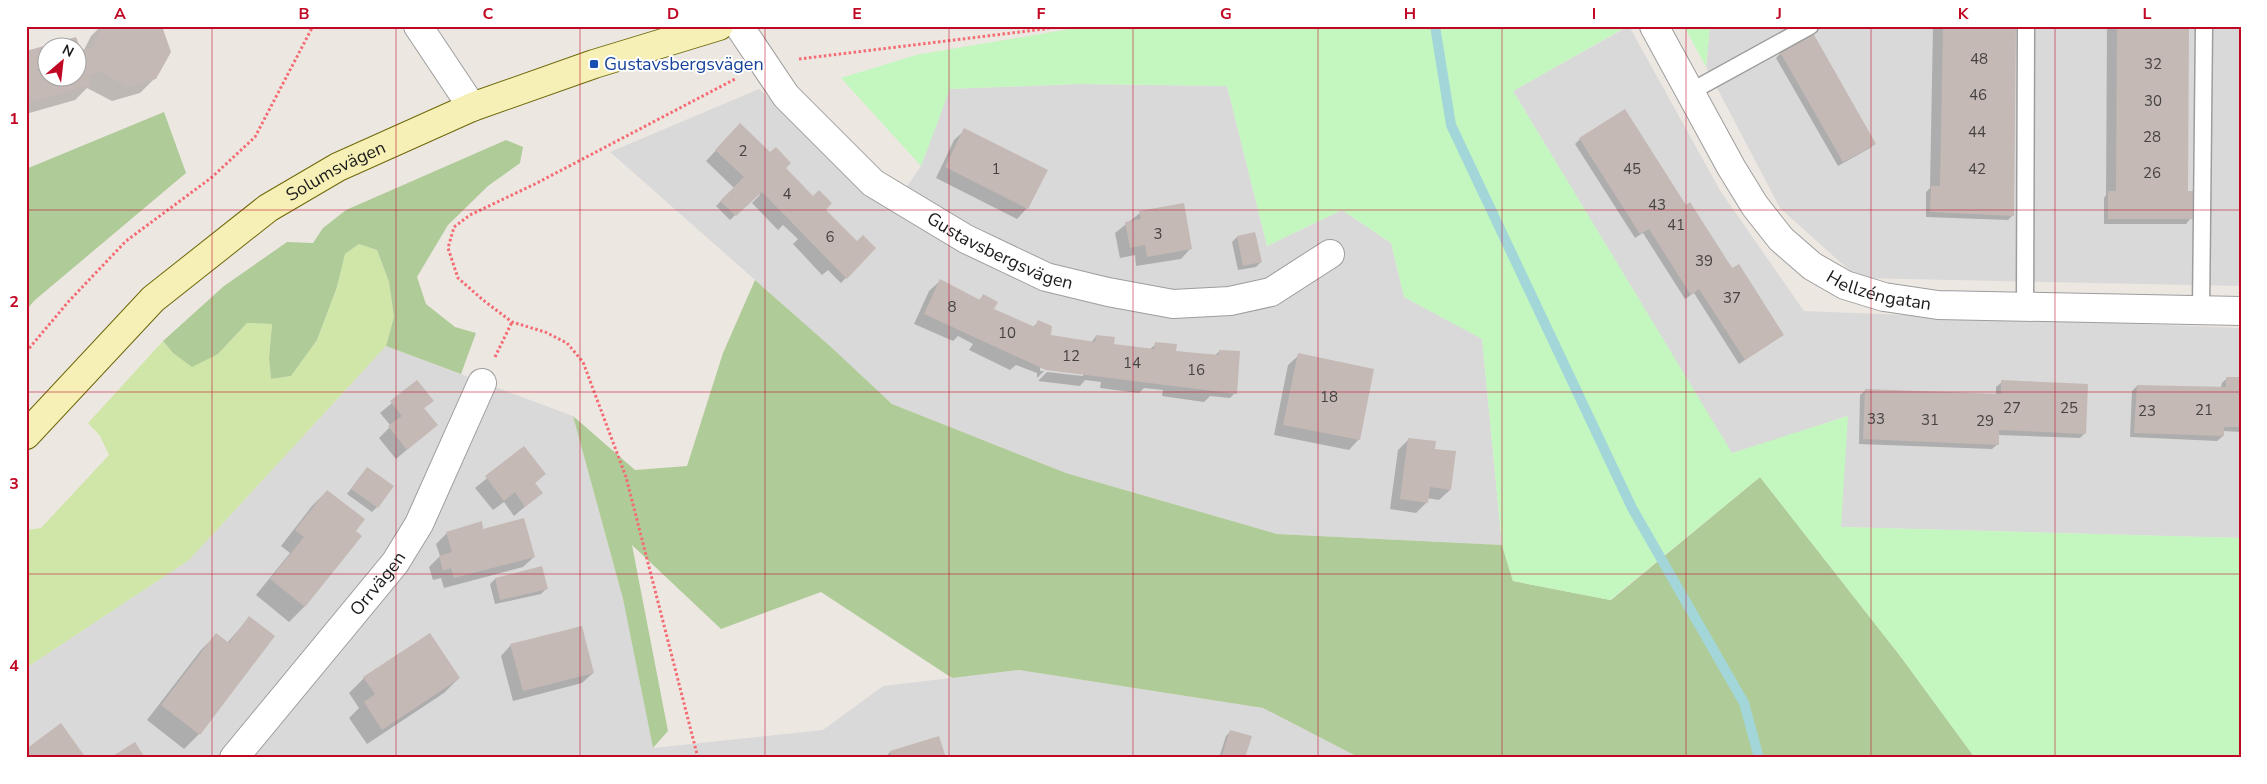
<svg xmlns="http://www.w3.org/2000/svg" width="2267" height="784" font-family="'Nunito Sans',sans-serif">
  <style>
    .residential { fill: #dad9d9 }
    .grass { fill: #d0e6a9 }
    .forest { fill: #afcb98 }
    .park { fill: #c3f7bf }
    .shadow { fill: #0003; fill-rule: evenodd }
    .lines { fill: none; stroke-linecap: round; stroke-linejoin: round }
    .stream { stroke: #a3d6d9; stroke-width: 10 }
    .building { fill: #c4b9b5; fill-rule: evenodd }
    .service-casing { stroke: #9d9d9d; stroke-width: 19 }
    .minor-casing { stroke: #9d9d9d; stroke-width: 30 }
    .secondary-casing { stroke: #6d6809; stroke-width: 30 }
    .path { stroke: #f46c73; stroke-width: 3; stroke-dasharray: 2.5 2.5; stroke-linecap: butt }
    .service { stroke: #fff; stroke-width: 16 }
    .minor { stroke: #fff; stroke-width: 28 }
    .secondary { stroke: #f6f0b6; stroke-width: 28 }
    .grid { fill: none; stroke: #c00824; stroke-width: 1; stroke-opacity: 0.55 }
    .transit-dot { fill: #1a4fb4; stroke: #fff; stroke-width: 2 }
    .labels { text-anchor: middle; stroke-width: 4; stroke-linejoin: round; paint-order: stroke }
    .number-label { font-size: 15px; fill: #464342 }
    .transit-label { font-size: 18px; fill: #164399; stroke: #fff; text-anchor: start }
    .street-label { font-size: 18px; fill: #1c1c1c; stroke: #fff }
    .neatline { fill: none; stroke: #c00824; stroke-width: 2 }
    .grid-label { font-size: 16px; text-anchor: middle; font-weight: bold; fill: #c00824 }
  </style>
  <rect width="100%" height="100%" fill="#ede7e2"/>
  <path class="residential" d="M1629,26L1721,192L1804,311L2241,328V538L1840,527L1847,416L1732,454L1513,91Z
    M1710,26H2241V286L1858,278L1780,208L1706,67Z
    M1078,84L1227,86L1267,246L1342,210L1391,243L1404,297L1482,338L1502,545L1277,534L1066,473L892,404L831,347L610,152L759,89L892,208L921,166L949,89Z
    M386,346L573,416L623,599L653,748L823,730L883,686L1019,670L1263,708L1360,758H26V668L189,560Z"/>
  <path class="grass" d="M359,244L377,250L389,282L394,317L386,346L189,560L26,668V530L41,528L109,455L100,436L88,423L163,341L173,353L218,354L247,323L272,324L269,358L271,379L291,376L317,340L337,287L345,254Z"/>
  <path class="forest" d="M164,112L186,173L35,300L26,310V169Z
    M506,140L523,147L520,163L488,186L448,225L417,277L426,304L455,327L476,333L461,374L386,346L394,317L389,282L377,250L359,244L345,254L337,287L317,340L291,376L271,379L269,358L272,324L247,323L218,354L192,367L173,353L163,341L224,286L287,242L313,243L323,228L346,210Z
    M755,280L831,347L892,404L1066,473L1277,534L1502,545L1513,581L1611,600L1760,477L1901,657L1975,758H1360L1263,708L1019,670L952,678L821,592L721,629L632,545L668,731L653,748L623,599L573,416L635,470L687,466L723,353Z"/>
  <path class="park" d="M1088,26H1628L1513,91L1732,453L1848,416L1841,527L2241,538V758H1975L1901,657L1760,477L1610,600L1513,581L1502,545L1482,339L1404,297L1391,243L1342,210L1267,246L1227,86L1078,84L950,89L921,166L841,78L916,55Z
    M1684,26H1710L1706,67Z"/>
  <path class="shadow" d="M101,26H161L155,78L140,93L112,101L87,88L75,100L26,114V53L76,38L80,51L84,50L91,36ZM48,48H78V78H48Z
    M1933,26H2015L2013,215L2008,220L1926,217V192L1930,188Z
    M2107,26H2187V192L2191,218L2186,224H2104V198L2106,195Z
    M1781,53L1875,143L1870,148L1838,166L1776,58Z
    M740,125L784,168L818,216L857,242L874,248L841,283L828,270L822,275L793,244L798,239L783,225L778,230L752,203L760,195L758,193L730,220L716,206L734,188L706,161Z
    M965,130L1027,208L1017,219L936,178L954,140Z
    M1580,139L1686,207L1783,335L1739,364L1694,293L1685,299L1643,233L1635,238L1575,144Z
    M1140,213L1191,248L1181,259L1136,266L1135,255L1120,258L1115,233Z
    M1255,233L1261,262L1256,267L1238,270L1232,242L1237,237Z
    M940,281L978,301L983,296L990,314L1033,327L1038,322L1050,336L1091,343L1096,336L1112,347L1150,349L1156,344L1174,354L1215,355L1220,351L1235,393L1230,398L1210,396L1204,402L1162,396L1163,390L1144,388L1139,393L1100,388L1101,382L1085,380L1080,386L1038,381L1047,372L1083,376V373L1040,368V371H1044L1037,378V373L1016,365L1010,370L969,350L973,344L958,336L953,341L914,324L929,291Z
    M1299,355L1359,439L1349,450L1274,435L1288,365Z
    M2227,378H2241V432L2223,431V436L2217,441L2130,437L2132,391L2137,386L2221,388L2222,383Z
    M417,382L432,401L423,409L436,425L396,459L379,438L391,426L380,413Z
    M2002,382L2085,433L2080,438L1998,435V444L1992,449L1859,444L1860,395L1866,390L1996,395V387Z
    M1409,439L1433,450L1450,490L1439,500L1427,498V502L1416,513L1390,509L1398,450Z
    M524,448L544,474L534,484L541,493L514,516L504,502L493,510L475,488Z
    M362,474L377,507L372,512L347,494Z
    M327,491L354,531L360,536L304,607L289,622L256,595L290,553L281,546L312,506Z
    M482,530L534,557L523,567L444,588L441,578L433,580L429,567L440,556L436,544L447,533Z
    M495,579L546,589L541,594L495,604L490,584Z
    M249,618L199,734L184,749L147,720L201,650L216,635L227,643Z
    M511,645L593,673L582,683L513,701L501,656Z
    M364,678H459L444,693L367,744L349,718L359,708L349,693Z
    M1231,731L1244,758H1219L1226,736Z
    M890,752L944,758H885Z"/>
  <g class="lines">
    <path class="stream" d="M1435,26L1451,125L1632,508L1744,703L1759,758"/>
  </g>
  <path class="building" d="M102,26H162L171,52L156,79L127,87L101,72L88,76L91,85L26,104V51L76,37L81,50L93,47ZM48,48H78V78H48Z
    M1943,26H2016L2014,216L1930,212L1931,186H1940Z
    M2117,26H2189L2188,191H2193V219H2108V191H2116Z
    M1813,33L1876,144L1843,162L1780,52Z
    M1625,109L1686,205L1690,202L1732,268L1739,264L1784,335L1745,360L1699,289L1691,295L1649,229L1640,234L1579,138Z
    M740,123L770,152L776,147L791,163L786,168L813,196L819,190L832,203L826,210L857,241L863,235L876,248L847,279L762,192L736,216L720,201L744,177L715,150Z
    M964,128L1048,170L1028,209L945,167Z
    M1184,203L1192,249L1147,257L1145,245L1130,248L1125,222L1141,219L1139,211Z
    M1255,232L1262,262L1243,266L1237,236Z
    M940,279L980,300L983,294L998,302L994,309L1035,327L1038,320L1052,326L1051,335L1095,342L1096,335L1115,337L1114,344L1154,349L1155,342L1177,344L1176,351L1219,355V350L1240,351L1237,394L1046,370L924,314Z
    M1298,353L1374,369L1360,440L1283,425Z
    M2226,377H2241V427H2224V436L2134,433L2137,385L2226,387Z
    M417,380L434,401L424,408L438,425L407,450L388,426L402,416L390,401Z
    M2001,380L2088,384L2086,434L1999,430V445L1863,439L1865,389L2001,394Z
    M1408,438L1436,441L1435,449L1456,451L1451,490L1430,487L1428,503L1400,499Z
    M524,446L546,474L535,483L543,493L525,507L515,492L504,501L485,476Z
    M367,467L394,486L378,508L351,489Z
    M327,490L365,519L356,531L362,536L305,607L270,579L304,537L295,530Z
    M524,518L535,557L454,578L451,568L443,571L439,556L452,552L446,532L482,521L483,529Z
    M542,566L548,589L500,600L495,578Z
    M249,616L275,636L200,735L161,705L216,633L229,643Z
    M582,626L594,673L523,691L510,644Z
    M430,633L460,678L382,730L364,702L375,694L363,677Z
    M61,723L86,758H26V749Z
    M1230,730L1252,736L1245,758H1221Z
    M939,736L946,758H892L890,751Z
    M135,742L145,758H114L113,756Z"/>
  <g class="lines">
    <g class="service-casing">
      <path id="service" d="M1690,92L1810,26
        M2025,307L2026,26
        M2201,311L2204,26"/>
    </g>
    <g class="minor-casing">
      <g id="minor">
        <path d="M418,26L472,107"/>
        <path id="s1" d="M739,26L786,96L873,183L966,239L1046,277L1108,292L1173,304L1230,301L1271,292L1330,254"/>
        <path id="s2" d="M1654,26L1731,167L1755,206L1781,239L1812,266L1845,285L1884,297L1938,305L2241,311"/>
        <path id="s3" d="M234,758L395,563L419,524L482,383"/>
      </g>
    </g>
    <g class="secondary-casing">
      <g id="secondary">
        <path id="s4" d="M26,435L153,299L268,208L338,167L472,107L594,64L719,26"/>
      </g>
    </g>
    <path class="path" d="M799,59L1044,29L1056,26
      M26,352L69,301L126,241L211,178L255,137L313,26
      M495,357L512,322
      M698,758L626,477L583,362L567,343L545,332L512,322L483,300L458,278L448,248L454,227L470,215L535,184L737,78"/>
    <use href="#service" class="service"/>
    <use href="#minor" class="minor"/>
    <use href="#secondary" class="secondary"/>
  </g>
  <path class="grid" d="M212,26V758M396,26V758M580,26V758M765,26V758M949,26V758M1133,26V758M1318,26V758M1502,26V758M1686,26V758M1871,26V758M2055,26V758M26,210H2241M26,392H2241M26,574H2241"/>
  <rect class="transit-dot" x="589" y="59" width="10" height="10" rx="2.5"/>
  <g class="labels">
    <g class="number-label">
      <text x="1979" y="64">48</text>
      <text x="2153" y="69">32</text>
      <text x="1978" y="100">46</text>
      <text x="2153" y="106">30</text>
      <text x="1977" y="137">44</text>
      <text x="2152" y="142">28</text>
      <text x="743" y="156">2</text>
      <text x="996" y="174">1</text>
      <text x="1632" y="174">45</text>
      <text x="1977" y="174">42</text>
      <text x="2152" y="178">26</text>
      <text x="787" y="199">4</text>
      <text x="1657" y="210">43</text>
      <text x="1676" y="230">41</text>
      <text x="1158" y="239">3</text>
      <text x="830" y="242">6</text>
      <text x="1704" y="266">39</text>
      <text x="1732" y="303">37</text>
      <text x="952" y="312">8</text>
      <text x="1007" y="338">10</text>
      <text x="1071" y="361">12</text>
      <text x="1132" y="368">14</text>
      <text x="1196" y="375">16</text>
      <text x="1329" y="402">18</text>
      <text x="2012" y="413">27</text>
      <text x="2069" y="413">25</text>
      <text x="2204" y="415">21</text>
      <text x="2147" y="416">23</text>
      <text x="1876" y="424">33</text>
      <text x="1930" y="425">31</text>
      <text x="1985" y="426">29</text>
    </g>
    <g class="transit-label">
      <text x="604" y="70">Gustavsbergsvägen</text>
    </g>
    <g class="street-label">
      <text dy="6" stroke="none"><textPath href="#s4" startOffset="410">Solumsvägen</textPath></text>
      <text dy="6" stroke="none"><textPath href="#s1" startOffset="352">Gustavsbergsvägen</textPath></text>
      <text dy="6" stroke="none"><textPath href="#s2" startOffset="362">Hellzéngatan</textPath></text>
      <text dy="6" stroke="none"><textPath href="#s3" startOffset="226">Orrvägen</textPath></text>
    </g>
  </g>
  <rect width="2267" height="784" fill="none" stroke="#ffffff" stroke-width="55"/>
  <g transform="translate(62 62) rotate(28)"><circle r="24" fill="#ffffff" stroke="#a4a4a4"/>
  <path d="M0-4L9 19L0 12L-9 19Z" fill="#c00824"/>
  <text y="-8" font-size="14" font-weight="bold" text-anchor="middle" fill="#1c1c1c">N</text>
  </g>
  <rect x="28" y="28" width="2212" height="728" class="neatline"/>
  <g class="grid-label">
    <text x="120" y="19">A</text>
    <text x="304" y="19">B</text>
    <text x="488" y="19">C</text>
    <text x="673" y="19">D</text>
    <text x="857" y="19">E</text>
    <text x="1041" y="19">F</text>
    <text x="1226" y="19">G</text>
    <text x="1410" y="19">H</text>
    <text x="1594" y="19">I</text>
    <text x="1779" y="19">J</text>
    <text x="1963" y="19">K</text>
    <text x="2147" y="19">L</text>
    <text x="14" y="124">1</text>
    <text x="14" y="307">2</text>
    <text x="14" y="489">3</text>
    <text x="14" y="671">4</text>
  </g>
</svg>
